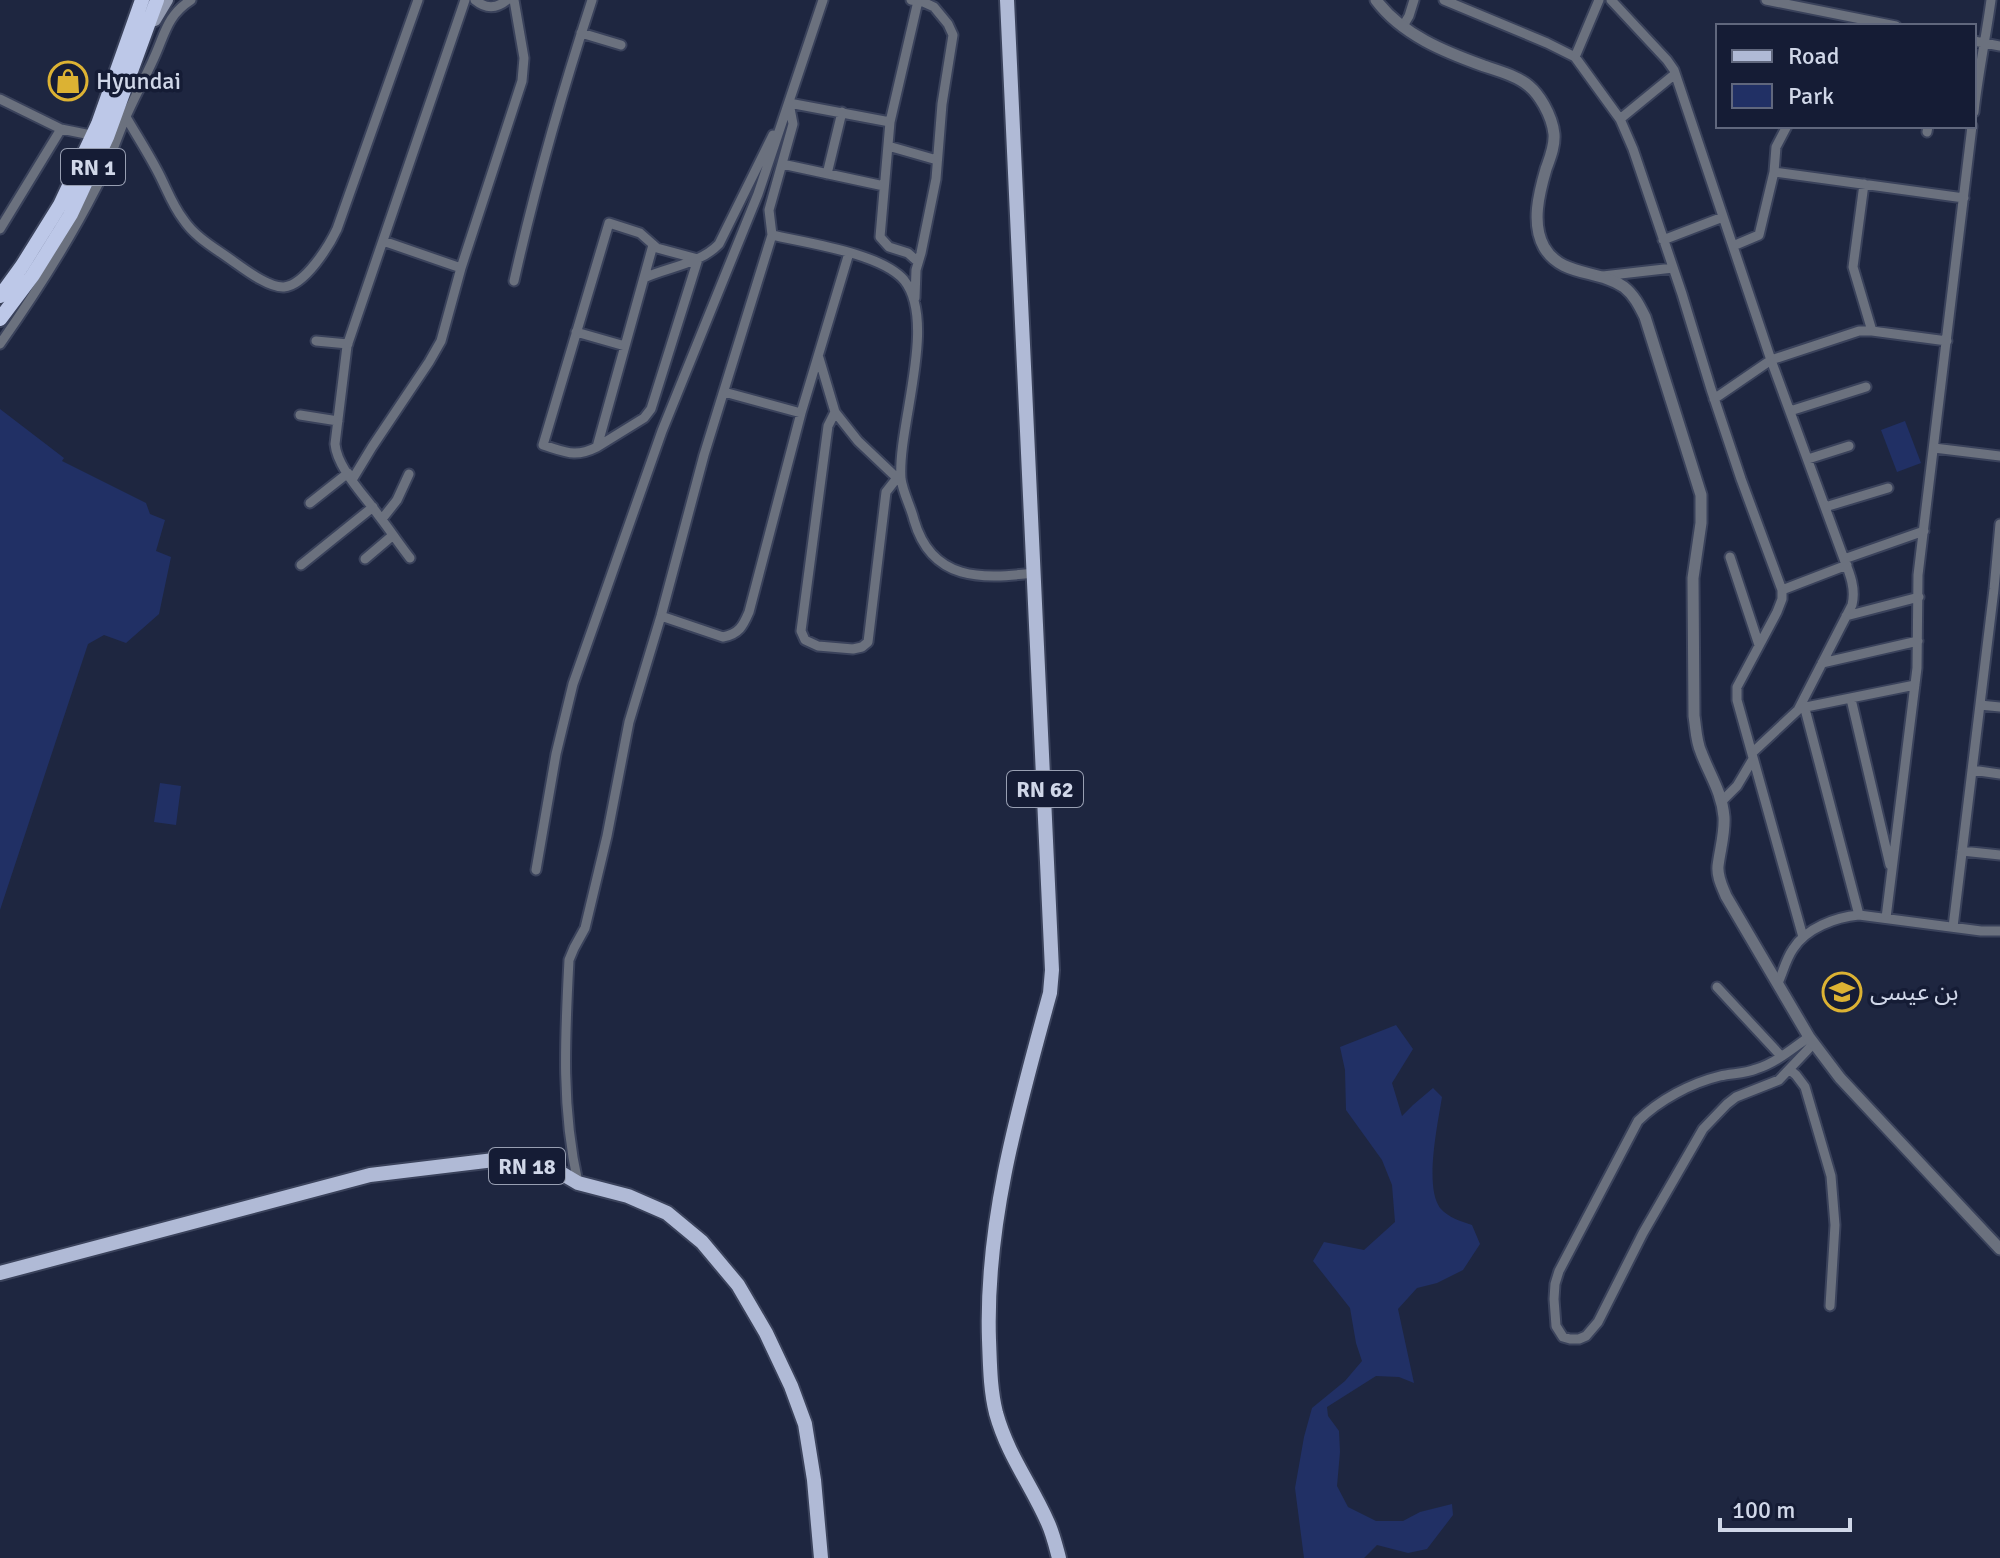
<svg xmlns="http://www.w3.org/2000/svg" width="2000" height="1558" font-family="Signika,'Noto Sans Arabic',sans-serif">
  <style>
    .green { fill: #213065 }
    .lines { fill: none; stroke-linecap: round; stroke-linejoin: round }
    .minor-casing { stroke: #3a425b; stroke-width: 13 }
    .tertiary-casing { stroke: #3a425b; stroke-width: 15 }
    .secondary-casing { stroke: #3a425b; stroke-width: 16 }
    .primary-casing { stroke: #3a425b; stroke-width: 18 }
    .trunk-casing { stroke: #3a425b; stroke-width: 18 }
    .minor { stroke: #6b717e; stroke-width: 9 }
    .tertiary { stroke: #6b717e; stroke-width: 11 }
    .secondary { stroke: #929ab0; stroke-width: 12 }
    .primary { stroke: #b0bad6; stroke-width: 14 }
    .trunk { stroke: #bdc8e8; stroke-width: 14 }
    .labels { text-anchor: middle; stroke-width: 7; stroke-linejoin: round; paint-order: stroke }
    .shield { fill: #151c35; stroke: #989fb2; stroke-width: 2 }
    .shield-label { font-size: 22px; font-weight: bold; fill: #d0d7e8 }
    .poi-label { font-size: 24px; fill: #d0d7e8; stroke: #151c35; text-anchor: start }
  </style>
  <rect width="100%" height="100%" fill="#1e2640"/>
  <path class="green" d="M0,409L64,458L62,461L146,503L150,514L165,520L156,551L171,557L159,614L126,643L104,635L88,644L0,910Z
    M1905,421L1921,463L1897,472L1881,430Z
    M160,783L181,786L176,825L154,822Z
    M1396,1025L1413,1049L1392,1083L1402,1116L1413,1105L1433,1088L1442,1097C1438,1123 1424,1186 1440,1208C1449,1218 1460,1221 1472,1225L1480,1244L1463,1270L1437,1283L1417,1288L1398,1309L1414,1383L1399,1377L1376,1376L1327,1407L1328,1416L1339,1431L1340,1452L1337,1486L1348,1507L1376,1521H1403L1420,1512L1452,1504L1453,1515L1427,1549L1408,1553L1377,1545L1364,1558H1304L1295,1488L1304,1437L1312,1408L1345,1381L1362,1361L1356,1343L1350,1308L1313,1261L1324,1242L1364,1250L1395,1222L1392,1185L1382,1160L1346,1110L1345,1070L1340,1047Z"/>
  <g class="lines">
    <g class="minor-casing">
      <path id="minor" d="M475,0C486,9 496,9 507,0
        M911,0L923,2L934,7L948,24L953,35L942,104L936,179L921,253L916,270L915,298
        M1444,0L1547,43L1575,57L1620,119L1633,149L1682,294L1711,389L1741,479L1782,590V599L1777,612L1737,687V700L1803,937
        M1611,0L1667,60L1674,70L1771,360L1844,559C1850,574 1856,589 1852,605L1798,710L1752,753
        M1766,0L1896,26
        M1403,26L1409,16L1414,0
        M581,33L621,45
        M1974,41L2000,46
        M1575,57L1599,0
        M0,99L61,129L91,135
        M789,103L890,122
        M1974,112C1978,74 1986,37 1991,0
        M126,117C137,136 150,156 160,176C167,190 173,206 183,219C195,237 213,247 230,259C243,268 268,288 284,287C305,285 329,246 337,229L418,0
        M1620,119L1675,74
        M1927,132L1928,126
        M888,146L937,160
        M782,164L884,186
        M1774,172L1964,198
        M827,174L842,112
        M1864,184L1853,267L1872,331
        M0,229L61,129
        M772,235C806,243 881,253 904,280C938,322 897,427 901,479C903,493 911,507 914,520C932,582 982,579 1034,573
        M1663,240L1723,217
        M383,241L461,268
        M1733,246L1759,235L1774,172L1776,147L1787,126
        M918,262L908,253L889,247L880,237L890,122L918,1
        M1603,276L1673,268
        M644,278C668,267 700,264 719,244L773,135
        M514,281C535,187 562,92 592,0
        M576,332L625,346
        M316,341L348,344
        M0,344C35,294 68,243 96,188C107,167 115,143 124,121C133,100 144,80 153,60C165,35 166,16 191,0
        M819,358L835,412L828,426L801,631L805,640L818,646L853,649L862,647L868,642L886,492L897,478L901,481
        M724,392L801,413
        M1714,399L1771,360L1859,331H1872L1947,341
        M1790,411L1866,387
        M835,412L858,441L897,478
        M300,415L338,421
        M597,447L644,418L651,409L698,259L657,248L640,233L609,223L543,445C566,452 575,458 597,447L653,245
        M1934,448L2000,456
        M1808,459L1849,446
        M352,480L372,447L429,362L441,341L461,268L522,81L524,58L514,0
        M310,503L348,473
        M1825,507L1888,488
        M382,519L397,500L409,474
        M1730,557L1759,645
        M410,558C399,544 390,530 379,516C365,496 337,468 335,444L347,346L465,0
        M365,559L392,536
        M1844,559L1924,531
        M301,565L373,507
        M1782,590L1847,565
        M661,616L723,637C739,634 743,626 749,612L801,413L849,253
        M1846,616L1919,597
        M1822,663L1918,641
        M1851,699L1890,865
        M1980,705L2000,707
        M1801,708L1915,685
        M1805,709L1859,915
        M1972,770L2000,774
        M1721,802L1737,786L1753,759
        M1962,851L2000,855
        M536,870L556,754L573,684L662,431L758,194L823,0
        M1886,918L1917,668L1918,575L1972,126
        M1953,927L1994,589L2000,524
        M1778,983C1783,972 1786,959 1793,949C1806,928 1836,917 1859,915L1981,931H2000
        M1717,987L1781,1056
        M1809,1037C1793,1048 1776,1063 1756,1069C1744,1074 1732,1073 1720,1076C1691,1083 1659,1100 1638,1121L1559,1271L1555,1284L1554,1299L1556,1326L1563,1337L1570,1339H1579L1586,1336L1598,1322L1643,1233L1703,1129L1727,1104L1736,1097L1779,1080L1814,1043
        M1790,1070L1796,1075L1805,1087L1831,1176L1835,1225L1830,1306
        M578,1183C561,1107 565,1037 569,960L574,948L585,928L607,836L629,722L661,616L704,455L772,235L769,210L793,124L789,103"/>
    </g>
    <g class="tertiary-casing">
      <path id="tertiary" d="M1376,0C1402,35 1445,52 1484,66C1499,71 1517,76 1529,86C1535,91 1540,98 1544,105C1549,114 1553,124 1554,134C1555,146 1550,158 1546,169C1539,193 1531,224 1544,247C1561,277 1598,269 1624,287C1634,295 1639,305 1645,317L1701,495V523L1693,578L1694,716C1696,728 1696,741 1701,752C1709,774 1722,792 1724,817C1725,834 1720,849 1718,866C1717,877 1722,886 1726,896L1809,1037L1840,1078L2000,1249"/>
    </g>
    <g class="secondary-casing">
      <path id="secondary" d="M155,20L167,0"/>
    </g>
    <g class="primary-casing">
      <path id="primary" d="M1007,0L1052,970L1050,993C1019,1106 985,1222 989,1340C990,1364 990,1389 996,1413C1008,1456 1031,1484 1048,1523C1053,1534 1056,1547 1059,1558
        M0,1273L370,1175L494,1160L556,1170L578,1183L628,1196L667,1213L702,1242L738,1285L766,1333L791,1386L805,1424L814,1480L821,1558"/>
    </g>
    <g class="trunk-casing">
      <path id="trunk" d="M0,296L22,266L60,205L98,124L142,0
        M0,319L33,275L71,214L107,137L157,0"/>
    </g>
    <use href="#minor" class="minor"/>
    <use href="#tertiary" class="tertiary"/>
    <use href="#secondary" class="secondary"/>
    <use href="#primary" class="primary"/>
    <use href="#trunk" class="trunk"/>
  </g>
  <defs>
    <g id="shop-ring" transform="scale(2)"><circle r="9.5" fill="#151c35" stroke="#dcb233" stroke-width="1.5"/><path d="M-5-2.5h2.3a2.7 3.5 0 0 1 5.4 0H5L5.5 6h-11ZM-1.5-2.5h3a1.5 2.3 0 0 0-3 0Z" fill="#dcb233"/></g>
    <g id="school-ring" transform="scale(2)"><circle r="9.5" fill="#151c35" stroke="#dcb233" stroke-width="1.5"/><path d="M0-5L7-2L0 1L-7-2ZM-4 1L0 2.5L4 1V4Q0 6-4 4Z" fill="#dcb233"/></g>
  </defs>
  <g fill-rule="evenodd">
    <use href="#shop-ring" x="68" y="81"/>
    <use href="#school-ring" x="1842" y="992"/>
  </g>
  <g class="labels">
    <g class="shield">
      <rect x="61" y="149" width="64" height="36" rx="6"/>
      <rect x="1007" y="771" width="76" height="36" rx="6"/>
      <rect x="489" y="1148" width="76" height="36" rx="6"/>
    </g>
    <g class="shield-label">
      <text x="93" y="175">RN 1</text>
      <text x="1045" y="797">RN 62</text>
      <text x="527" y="1174">RN 18</text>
    </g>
    <g class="poi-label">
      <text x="96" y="89">Hyundai</text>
      <text x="1870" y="1000">بن عيسى</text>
    </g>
  </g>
  <rect x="1716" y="24" width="260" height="104" fill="#151c35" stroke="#60677d" stroke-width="2"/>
  <rect x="1732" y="50" width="40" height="12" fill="#b0bad6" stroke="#60677d" stroke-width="2"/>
  <text x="1788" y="64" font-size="24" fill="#d0d7e8">Road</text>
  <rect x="1732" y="84" width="40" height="24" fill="#213065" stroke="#60677d" stroke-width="2"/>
  <text x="1788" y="104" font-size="24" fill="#d0d7e8">Park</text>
  <path d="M1720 1518v12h130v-12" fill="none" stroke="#d0d7e8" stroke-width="4"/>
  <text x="1732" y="1518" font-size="24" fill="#d0d7e8" stroke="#151c35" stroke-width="6" paint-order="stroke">100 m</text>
</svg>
